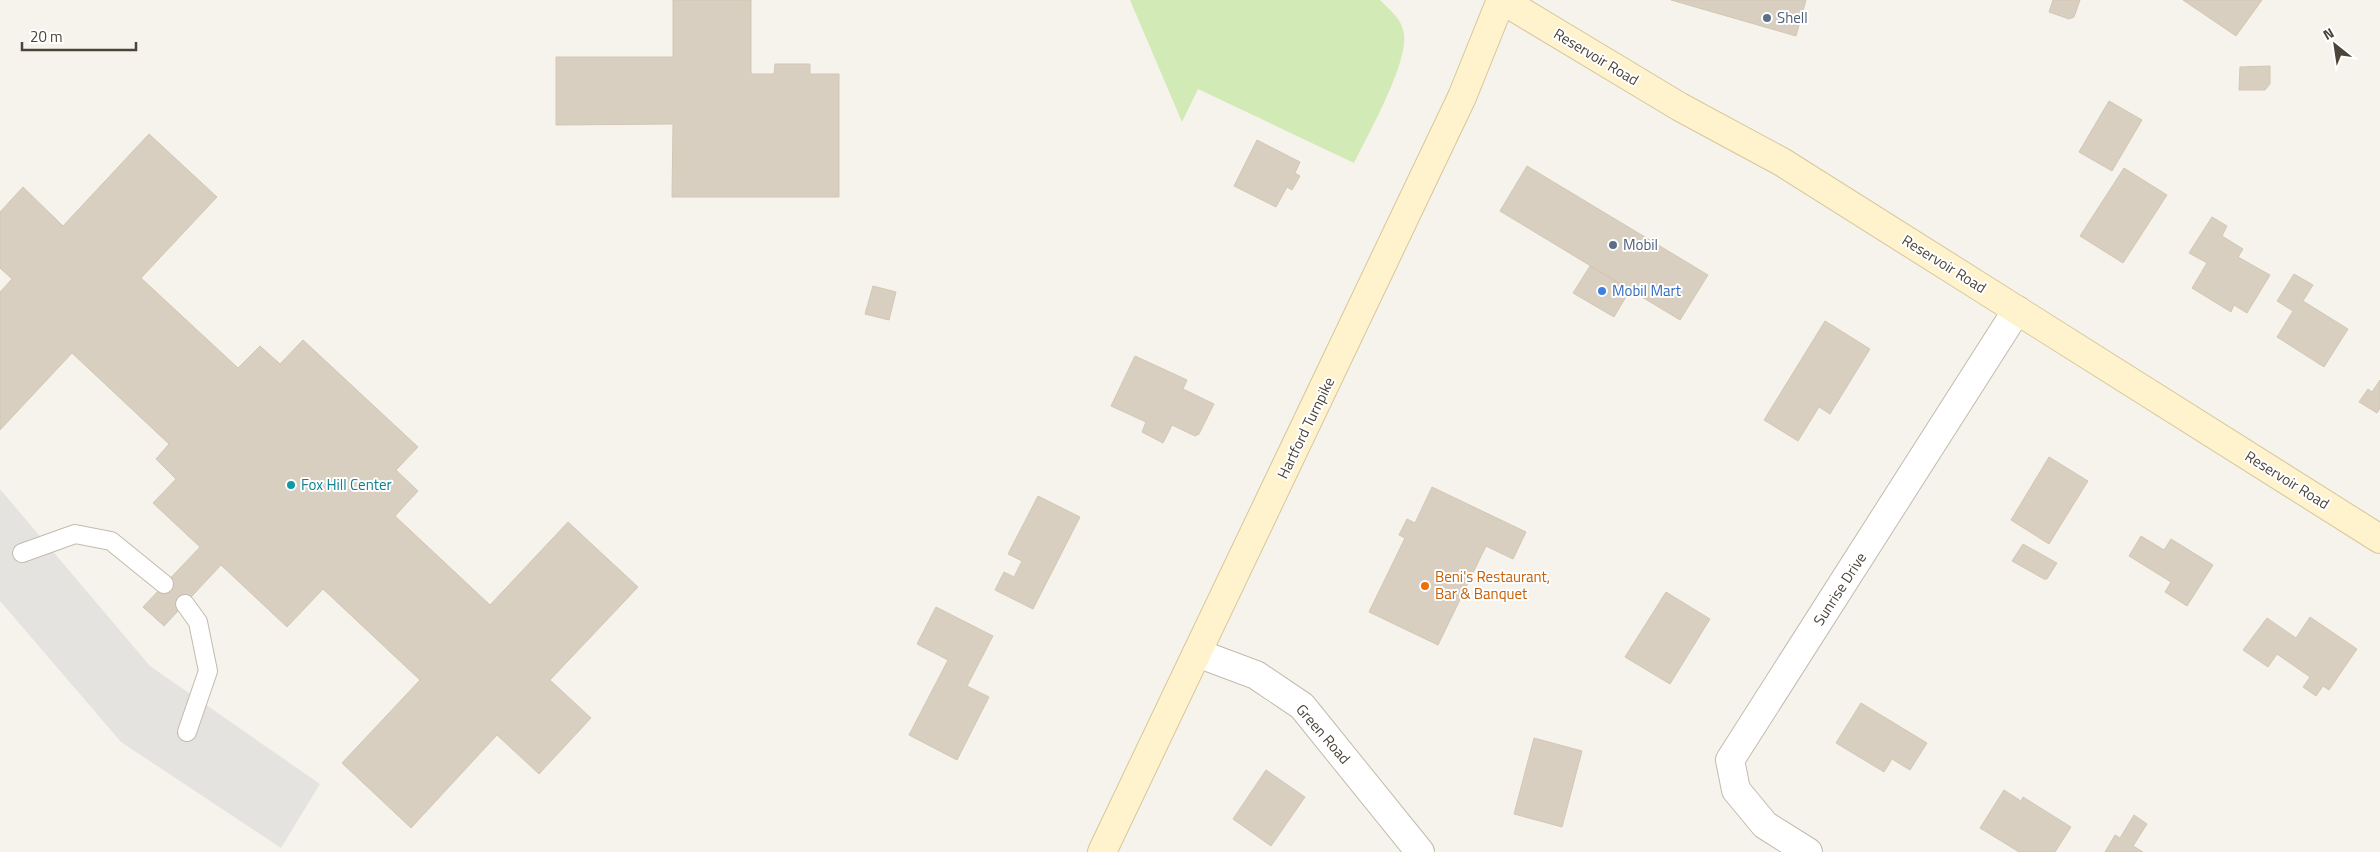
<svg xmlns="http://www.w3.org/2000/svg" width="2380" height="852" font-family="'Titillium Web',sans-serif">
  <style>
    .green { fill: #d2eab5 }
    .parking { fill: #e5e3e0 }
    .building { fill: #d8cfc1; stroke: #d3c7b4 }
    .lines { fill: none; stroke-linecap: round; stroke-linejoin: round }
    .lane-casing { stroke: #c2bbae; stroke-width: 20 }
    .street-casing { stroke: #c2bbae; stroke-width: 30 }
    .secondary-casing { stroke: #d6c79b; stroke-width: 30 }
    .lane { stroke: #fff; stroke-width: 18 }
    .street { stroke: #fff; stroke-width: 28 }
    .secondary { stroke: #fff3cd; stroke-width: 28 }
    .service-dot { fill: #5c6f8a; stroke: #fff; stroke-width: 2 }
    .shop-dot { fill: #3f7fe0; stroke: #fff; stroke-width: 2 }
    .culture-dot { fill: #0f9aa8; stroke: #fff; stroke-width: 2 }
    .food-dot { fill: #e8710a; stroke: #fff; stroke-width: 2 }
    .labels { text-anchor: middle; stroke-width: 4; stroke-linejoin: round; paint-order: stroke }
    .service-label { font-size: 15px; fill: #4e5e75; stroke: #fff; text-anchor: start }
    .street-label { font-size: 15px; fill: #4b4439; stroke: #fff }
    .shop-label { font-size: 15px; fill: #366cbe; stroke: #fff; text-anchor: start }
    .culture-label { font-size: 15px; fill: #0d838f; stroke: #fff; text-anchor: start }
    .food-label { font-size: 15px; fill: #c56008; stroke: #fff; text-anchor: start }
  </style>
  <rect width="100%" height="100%" fill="#f6f3ec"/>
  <path class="green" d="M1130,0H1380C1390,10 1402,19 1404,34C1408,64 1368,134 1354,163L1198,89L1182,122Z"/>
  <path class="parking" d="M0,489L150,666L320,784L281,848L121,742L0,601Z"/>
  <path class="building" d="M673,0H751V74H774L775,64H810V74H839V197H672L673,124L556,125V57H673Z
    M1671,0H1806L1796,36Z
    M2053,0H2080L2074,17L2069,19L2049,12Z
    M2183,0H2262L2236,36Z
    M2270,66V84L2265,90H2239L2240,67Z
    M2109,101L2142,120L2112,171L2079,152Z
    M149,134L217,197L141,278L238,368L260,346L280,364L303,340L418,447L396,470L418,491L395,516L490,605L568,522L638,587L550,680L591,718L539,774L497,735L411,828L342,763L420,680L323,589L287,627L221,565L164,626L143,607L200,547L153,503L176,479L156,459L169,444L72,353L0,430V292L12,279L0,268V212L23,187L63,226Z
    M1257,140L1300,162L1295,173L1300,176L1292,190L1287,187L1276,207L1234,186Z
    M1527,166L1708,275L1680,320L1500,211Z
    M2124,168L2167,195L2123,263L2080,236Z
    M2212,217L2227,226L2222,236L2243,249L2238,257L2270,275L2247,313L2234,305L2231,312L2192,288L2207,263L2189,253Z
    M1590,266L1630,290L1614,317L1573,293Z
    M2294,274L2313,285L2303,301L2348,329L2324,367L2277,337L2293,311L2277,301Z
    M873,286L896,292L889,320L865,314Z
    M1825,321L1870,349L1830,414L1819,407L1798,441L1764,420Z
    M1135,356L1187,380L1183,389L1214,404L1199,434L1195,436L1172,425L1163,443L1142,432L1146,422L1111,406Z
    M2380,380V408L2377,413L2359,402L2368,389L2372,392Z
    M2049,457L2088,481L2049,544L2011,520Z
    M1432,487L1526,532L1513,559L1486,546L1438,645L1369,612L1405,538L1399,535L1407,519L1415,523Z
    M1038,496L1080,517L1033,609L995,590L1004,572L1014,577L1022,561L1008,554Z
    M2141,536L2164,550L2171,539L2213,565L2187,606L2165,592L2171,582L2129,556Z
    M2023,544L2057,563L2047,579H2044L2012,561Z
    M1666,592L1710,619L1670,684L1625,657Z
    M936,607L993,636L967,686L989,697L957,760L909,735L948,660L917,644Z
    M2310,617L2357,649L2329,690L2323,686L2316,696L2303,687L2310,677L2277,654L2268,667L2243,650L2267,618L2296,638Z
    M1861,703L1927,743L1910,770L1892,759L1884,772L1836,743Z
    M1534,738L1582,751L1562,827L1514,814Z
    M1266,770L1305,797L1271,846L1233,819Z
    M2004,790L2021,801L2023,797L2071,827L2055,852H2019L1980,828Z
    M2134,815L2147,824L2133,846L2143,852H2105L2115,835L2120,838Z"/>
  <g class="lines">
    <g class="lane-casing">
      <path id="lane" d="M22,553L75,534L111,541L164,584
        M185,604L198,622L208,671L187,732"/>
    </g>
    <g class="street-casing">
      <path id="street" d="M1197,653L1256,675L1302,706L1420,852
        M1808,852L1765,825L1736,790L1730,760L2017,310"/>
    </g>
    <g class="secondary-casing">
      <path id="secondary" d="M1502,0L1680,107L1782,162L2380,539
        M1102,852L1462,97L1501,0"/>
    </g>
    <use href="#lane" class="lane"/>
    <use href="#street" class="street"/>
    <use href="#secondary" class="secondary"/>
  </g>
  <g class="service-dot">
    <circle cx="1767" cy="18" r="5"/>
    <circle cx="1613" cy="245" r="5"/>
  </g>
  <circle class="shop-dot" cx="1602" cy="291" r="5"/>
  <circle class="culture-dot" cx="291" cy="485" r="5"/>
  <circle class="food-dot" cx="1425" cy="586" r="5"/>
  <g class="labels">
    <g class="service-label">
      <text x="1777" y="23">Shell</text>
      <text x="1623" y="250">Mobil</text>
    </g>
    <g class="street-label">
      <text transform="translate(1596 57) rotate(31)" y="5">Reservoir Road</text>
      <text transform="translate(1944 264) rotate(32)" y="5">Reservoir Road</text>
      <text transform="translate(1306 428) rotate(-64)" y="5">Hartford Turnpike</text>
      <text transform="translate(2287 480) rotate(32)" y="5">Reservoir Road</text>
      <text transform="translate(1840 589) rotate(-57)" y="5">Sunrise Drive</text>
      <text transform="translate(1323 734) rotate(49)" y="5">Green Road</text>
    </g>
    <g class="shop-label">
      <text x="1612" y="296">Mobil Mart</text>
    </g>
    <g class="culture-label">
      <text x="301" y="490">Fox Hill Center</text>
    </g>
    <g class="food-label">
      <text x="1435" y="582">Beni's Restaurant,<tspan x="1435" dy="17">Bar &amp; Banquet</tspan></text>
    </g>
  </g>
  <g transform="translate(2335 45) rotate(330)" stroke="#ffffff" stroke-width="4" paint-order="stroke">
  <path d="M0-4L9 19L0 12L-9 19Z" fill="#4b4439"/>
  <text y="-8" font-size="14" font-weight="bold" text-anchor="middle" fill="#4b4439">N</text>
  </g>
  <path d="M22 42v8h114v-8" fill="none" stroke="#4b4439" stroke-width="2.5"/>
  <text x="30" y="42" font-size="15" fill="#4b4439" stroke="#ffffff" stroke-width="4" paint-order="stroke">20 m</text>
</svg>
